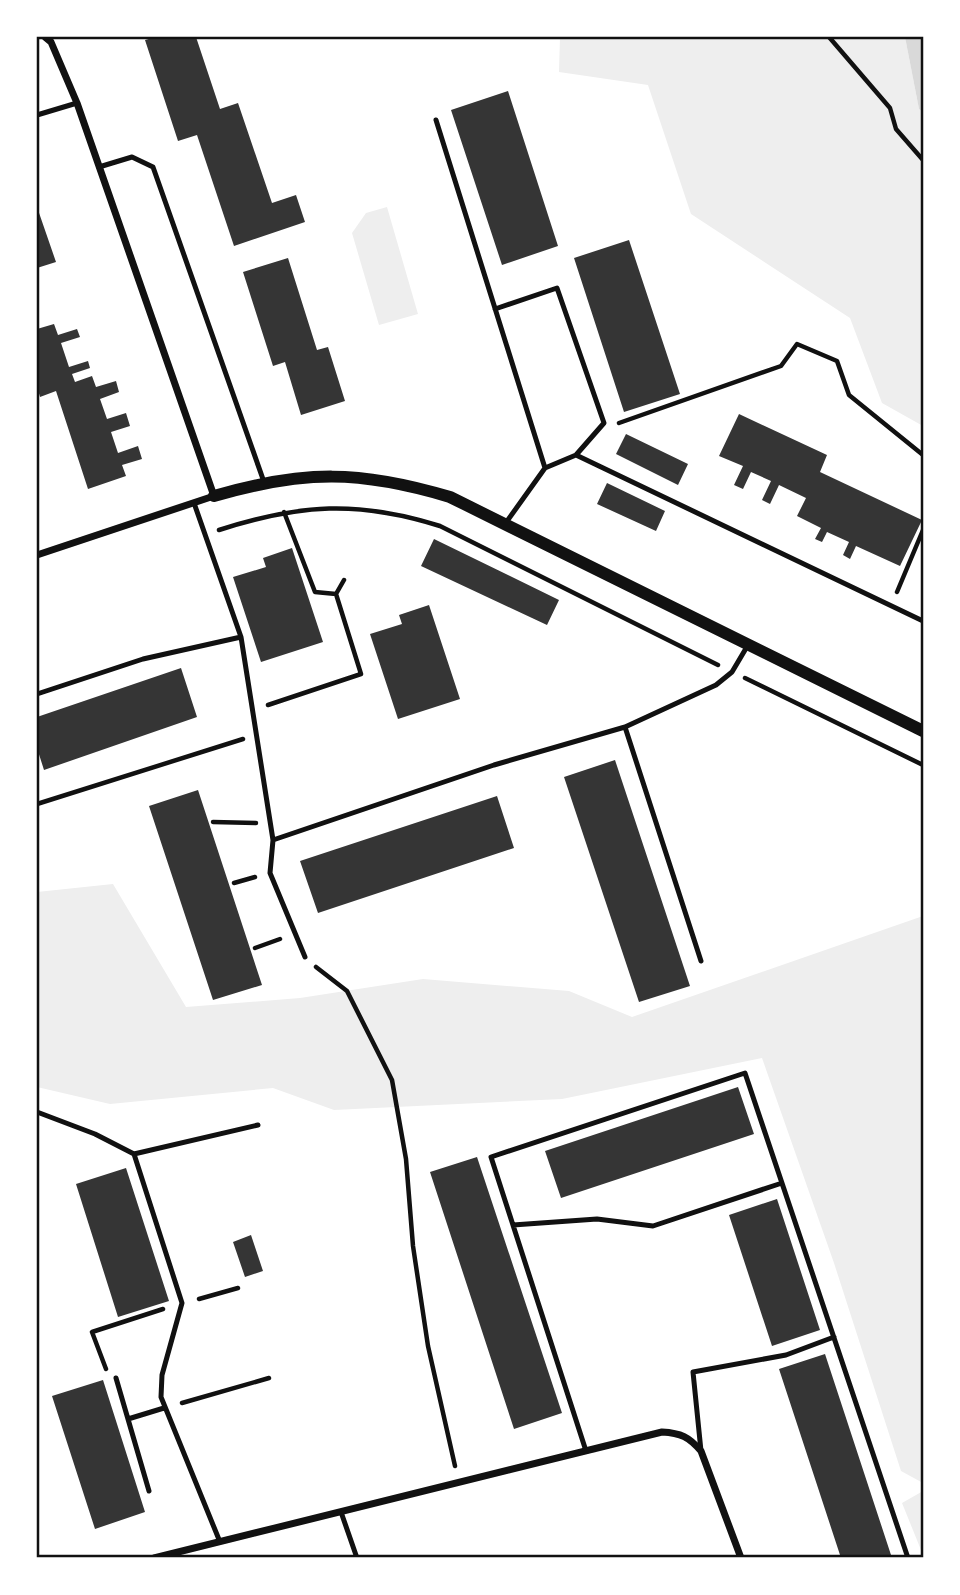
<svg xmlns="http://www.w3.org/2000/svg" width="960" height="1595" font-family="Arial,sans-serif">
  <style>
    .green { fill: #eee }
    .water { fill: #d9d9d9 }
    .building { fill: #353535 }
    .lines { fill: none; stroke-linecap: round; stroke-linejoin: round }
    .path { stroke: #111; stroke-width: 4.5 }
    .service { stroke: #111; stroke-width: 5 }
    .minor { stroke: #111; stroke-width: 7 }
    .tertiary { stroke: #111; stroke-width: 12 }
    .neatline { fill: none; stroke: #111; stroke-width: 2.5 }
  </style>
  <rect width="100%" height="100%" fill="#fff"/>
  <path class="green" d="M560,37H905L919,109L923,112V426L882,403L850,318L691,214L648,85L559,72Z
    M387,207L418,314L379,325L352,233L366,213Z
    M113,884L186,1007L300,998L423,979L569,991L632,1017L923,916V1483L901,1471L834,1263L762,1058L562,1099L334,1110L273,1088L110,1104L37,1087V892Z
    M923,1491V1549L921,1550L902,1503Z"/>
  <path class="water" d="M905,37H923V112L919,109Z"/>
  <path class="building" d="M156,37H196L220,109L238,103L272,203L296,195L305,222L234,246L197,135L178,141L145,40Z
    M508,91L558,246L502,265L451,110Z
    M37,207L56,262L37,268Z
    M629,240L680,394L624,412L574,258Z
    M288,258L317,350L328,347L345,401L301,415L285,362L273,366L243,272Z
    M54,324L58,335L77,329L80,337L61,343L69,367L88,361L90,368L72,374L75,382L92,376L96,387L116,381L119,392L100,399L107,419L126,413L130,426L111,432L118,453L138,446L142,459L122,465L126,476L88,489L56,391L40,397L37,386V329Z
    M739,414L827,455L820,472L922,520L900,566L856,546L850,559L843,555L849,542L827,532L822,542L815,539L821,528L797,516L806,498L779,485L770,504L762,500L771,481L751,472L743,489L734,485L743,466L719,456Z
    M626,434L688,464L678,485L616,454Z
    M607,483L665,511L656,531L597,504Z
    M434,539L559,600L547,625L421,566Z
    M292,548L323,642L261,662L233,577L266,567L263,558Z
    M429,605L460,699L398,719L370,634L402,624L399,615Z
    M181,668L197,717L44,770L37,748V717Z
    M615,760L690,986L639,1002L564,777Z
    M198,790L262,985L213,1000L149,806Z
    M497,796L514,848L318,913L300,861Z
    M738,1087L754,1134L561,1198L545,1151Z
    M477,1157L562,1413L514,1429L430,1172Z
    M126,1168L169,1301L118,1317L76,1184Z
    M777,1199L820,1330L772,1346L729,1215Z
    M251,1235L263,1271L245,1277L233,1242Z
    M825,1354L892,1558H841L779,1369Z
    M103,1380L145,1512L95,1529L52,1396Z"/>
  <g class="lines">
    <path class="path" d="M829,37L890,108L896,129L923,160
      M619,423L781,366L797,344L837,361L849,395L923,455
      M284,512L315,592L336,594
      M219,530C300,504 358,500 440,526L718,665
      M897,592L923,530
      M745,678L923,765
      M268,705L361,674L336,594L344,580
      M37,804L243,739
      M213,822L256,823
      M234,883L255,877
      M255,948L280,939
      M316,967L347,991L392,1080L406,1159L413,1246L428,1346L455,1466
      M199,1299L238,1288
      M106,1369L92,1332L163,1309
      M182,1403L269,1378"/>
    <path class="service" d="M37,115L77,103
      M436,120L545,468
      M99,167L132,157L153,167L264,482
      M495,309L557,288L604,423L576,455
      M194,503L241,637L273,840
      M505,524L545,468L576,455L923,621
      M37,694L143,659L241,637
      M625,727L701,961
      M305,957L270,873L273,840L494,765L625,727L716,685L732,672L748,645
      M37,1112L95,1134L134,1154L182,1303L162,1375L161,1397L220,1542
      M134,1154L258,1125
      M513,1225L597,1219L653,1226L782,1183
      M116,1378L149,1491
      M128,1419L164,1408
      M586,1451L491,1157L745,1073L908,1558
      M701,1451L693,1372L786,1355L834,1337
      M341,1512L357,1558"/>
    <path class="minor" d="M37,555L214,496L77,103L51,42L45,37
      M154,1558L662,1432C681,1433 689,1437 701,1451L741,1558"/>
    <path class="tertiary" d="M214,496C304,470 360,470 450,497L923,731"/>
  </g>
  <rect width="960" height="1595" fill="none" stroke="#ffffff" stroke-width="77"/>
  <rect x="38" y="38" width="884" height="1518" class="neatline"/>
</svg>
